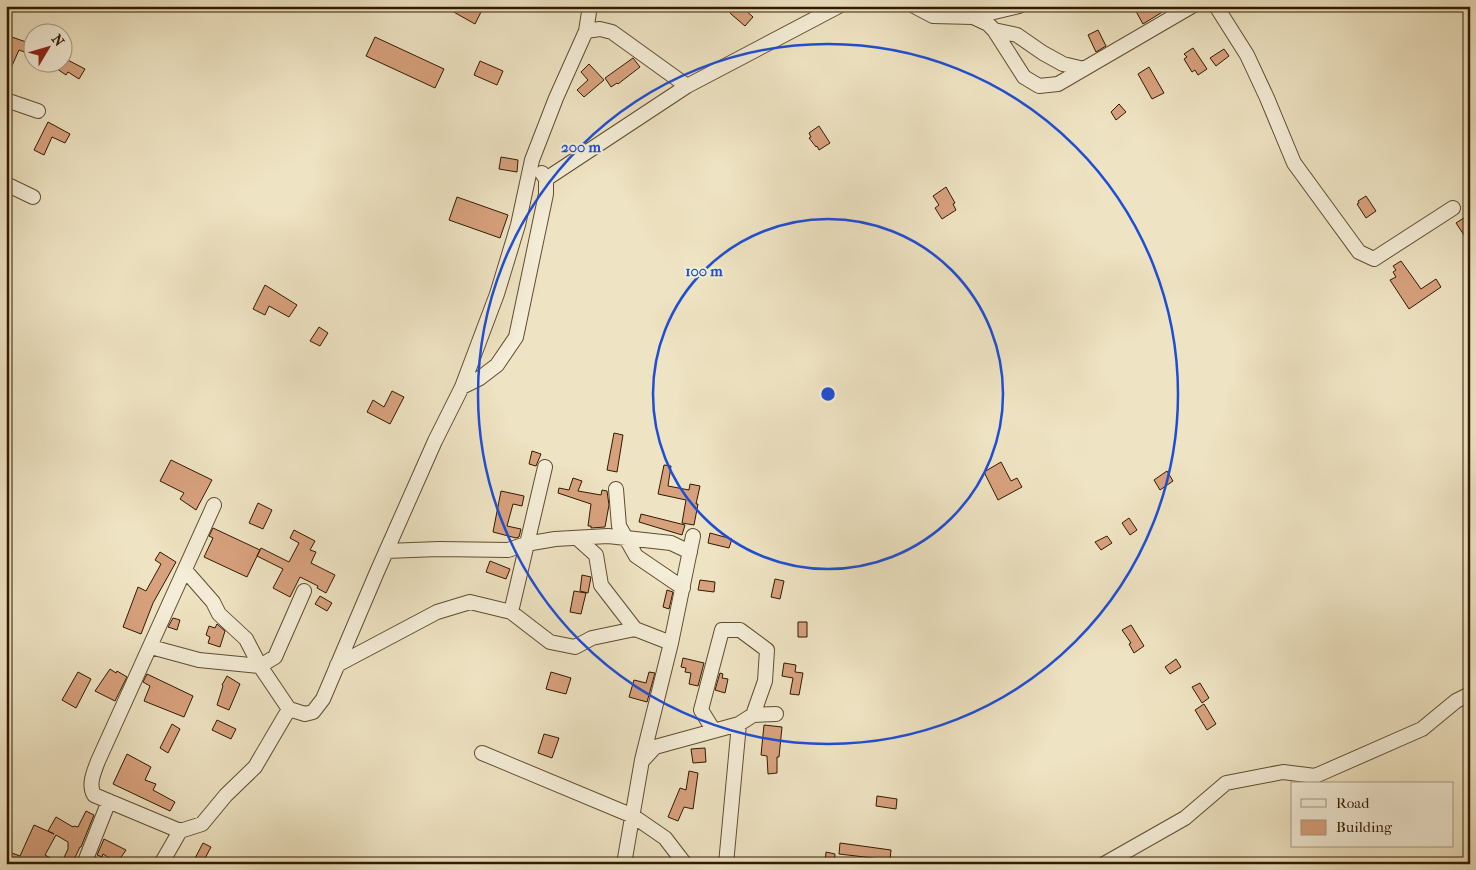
<svg xmlns="http://www.w3.org/2000/svg" width="1476" height="870" font-family="'IM FELL French Canon',serif">
  <style>
    .building { fill: #d7a17d; stroke: #301a00 }
    .lines { fill: none; stroke-linecap: round; stroke-linejoin: round }
    .minor-casing { stroke: #604c30; stroke-width: 16 }
    .minor { stroke: #f4edd7; stroke-width: 14 }
    .ring { fill: none; stroke: #1d4ed8; stroke-width: 2.5 }
    .centre { fill: #1d4ed8; stroke: #f4edd7; stroke-width: 2.5 }
    .ring-label { font-size: 15px; text-anchor: middle; font-weight: bold; fill: #1d4ed8; stroke: #f4edd7; stroke-width: 4; stroke-linejoin: round; paint-order: stroke }
  </style>
  <rect width="100%" height="100%" fill="#eee3c2"/>
  <filter id="stains"><feTurbulence type="fractalNoise" baseFrequency=".004" numOctaves="4"/><feColorMatrix values="0 0 0 0 .2 0 0 0 0 .09 0 0 0 0 .02 0 0 0 .5 -.17"/></filter>
  <radialGradient id="worn" r=".72"><stop offset=".6" stop-color="#630" stop-opacity="0"/><stop offset="1" stop-color="#630" stop-opacity=".3"/></radialGradient>
  <path class="building" d="M443,6H475L482,10L475,24Z
    M726,6H741L753,17L745,26L731,14Z
    M1133,6H1172L1143,24Z
    M1098,30L1106,46L1096,52L1088,35Z
    M6,35L32,44V55L19,50L6,79Z
    M375,37L444,69L435,88L366,56Z
    M1193,48L1207,69L1198,75L1195,70L1192,72L1184,59L1187,57L1184,54Z
    M1224,49L1229,56L1216,66L1210,58Z
    M62,57L85,69L79,79L68,72L66,75L47,62H62Z
    M633,58L640,67L618,84L617,83L611,87L605,78Z
    M480,61L503,71L497,85L474,75Z
    M589,64L604,80L584,97L577,90L588,80L581,72Z
    M1149,67L1164,93L1152,99L1138,74Z
    M1119,104L1126,112L1116,120L1111,112Z
    M48,122L70,134L65,143L52,137L44,155L34,150Z
    M819,126L830,143L819,150L817,146L816,147L809,138L811,137L809,133Z
    M501,157L518,160L517,172L499,169Z
    M946,187L955,203L953,204L956,210L942,219L935,208L939,205L933,196Z
    M1366,196L1376,211L1366,218L1357,204L1359,203L1358,201Z
    M457,197L508,215L500,238L449,220Z
    M1470,214V244L1456,223Z
    M1401,261L1421,289L1436,279L1441,287L1409,309L1390,280L1396,277L1393,272L1396,270L1393,266Z
    M265,285L297,305L289,317L269,306L265,315L253,309Z
    M319,327L328,333L320,346L310,341Z
    M392,391L404,397L390,424L367,412L373,400L384,407Z
    M614,433L623,435L617,472L607,470Z
    M532,451L541,454L536,466L529,464Z
    M171,460L212,480L196,510L180,499L184,493L160,481Z
    M1001,462L1011,481L1017,478L1022,487L998,500L984,472Z
    M664,465L671,466L668,486L689,490L690,484L700,486L696,504H698L694,525L682,523L686,500L658,494Z
    M1167,471L1173,481L1160,490L1154,480Z
    M573,478L582,481L578,491L601,495L602,490L607,491L609,505L605,527L591,528V526H588L591,504L558,493L559,488L569,490Z
    M501,491L524,496L522,506L513,504L507,526L521,529L519,537L516,538L493,532Z
    M258,503L272,510L263,529L249,523Z
    M641,514L685,525L682,535L639,522Z
    M1129,518L1137,530L1130,535L1122,523Z
    M213,528L260,550L247,577L204,557L213,538L209,536Z
    M294,530L315,541L310,550L316,552L311,563L335,575L326,593L317,588L318,586L300,577L290,597L273,588L283,569L257,556L261,548L289,562L299,543L290,538Z
    M710,533L732,539L729,548L708,543Z
    M1107,536L1112,543L1101,550L1095,542Z
    M160,552L176,562L153,603L141,634L123,627L138,587L146,591L161,564L155,560Z
    M490,561L510,569L506,579L486,572Z
    M582,575L591,577L588,593L580,591Z
    M775,579L784,581L780,599L771,597Z
    M700,580L715,582L714,592L698,590Z
    M667,590L673,592L669,609L663,607Z
    M574,591L586,593L581,614L570,612Z
    M320,596L332,603L327,611L315,604Z
    M173,618L180,620L177,630L168,627Z
    M798,622H807V637H798Z
    M217,624L225,631L220,647L208,643L210,637L206,635L209,626L215,628Z
    M1131,625L1144,646L1134,653L1129,644L1131,643L1122,630Z
    M683,658L704,663L698,686L689,684L691,673L685,672L686,668L681,667Z
    M1176,659L1181,667L1170,674L1165,667Z
    M784,663L796,665L795,672L803,673L799,695L790,694L793,678L782,676Z
    M110,669L116,673L117,671L127,677L115,701L95,691Z
    M78,672L91,679L76,708L62,700Z
    M551,672L571,678L566,694L546,689Z
    M649,672L655,673L647,702L629,697L634,680L646,683Z
    M720,673L723,674L722,678L728,679L725,693L715,690Z
    M147,674L193,696L184,717L144,701L150,686L143,682Z
    M227,676L240,684L229,710L217,705L223,686L222,685Z
    M1200,683L1209,698L1202,703L1192,687Z
    M1204,704L1216,724L1207,730L1195,710Z
    M217,720L236,729L231,739L212,730Z
    M172,724L180,729L168,753L160,748Z
    M764,725L782,727L779,757H777V773L768,774L767,756L761,755Z
    M544,734L559,738L552,758L538,753Z
    M705,748L706,762L693,763L691,749Z
    M127,754L151,767L145,780L156,784L153,790L175,802L170,811L113,784Z
    M689,771L698,773L693,809L684,807L678,821L668,817L680,788L686,790Z
    M877,796L897,799L896,809L876,806Z
    M86,811L94,815L81,847H80L72,864H61L68,849V842L56,835L45,855L61,864H7L12,853L20,856L34,825L54,834L48,831L56,817L73,827L74,826L78,827Z
    M104,839L126,850L117,863L103,854L102,857L97,855Z
    M203,843L211,847L202,864H192Z
    M840,843L891,850L890,860L839,854Z
    M826,852L835,854L834,864H825Z"/>
  <g class="lines">
    <g class="minor-casing">
      <path id="minor" d="M914,6L933,16L973,17L1019,6
        M1216,6L1247,55L1267,98L1294,163L1359,252L1374,259L1453,208
        M973,17L988,24L994,30L1024,77L1039,86L1058,84L1192,6
        M994,30L1017,35L1043,53L1063,64L1084,69
        M586,31L600,29L612,32L687,86
        M6,100L38,111
        M546,179L687,86L839,6
        M6,184L33,197
        M462,387L480,378L497,365L516,337L546,194V179L542,173
        M545,467L511,612L550,642L575,647L592,638L635,629L671,643
        M616,489L619,526L636,556L683,588
        M577,538L596,555L601,585L635,629
        M386,551L439,549L508,550L526,544L555,539L608,536L671,543L690,552
        M151,647L199,660L260,666L275,657L304,591
        M337,665L437,612L470,602L511,612
        M289,709L305,714L313,712L323,699L377,572L435,441L462,387L497,294L518,225L532,160L556,98L586,31L590,6
        M714,731L701,710L722,630H740L767,650L765,681L753,715
        M482,753L633,816L665,838L685,864
        M643,760L655,747L739,724L753,715L776,714
        M180,831L94,795C88,784 94,772 98,761L214,505
        M84,864L109,801
        M161,864L180,831L202,824L226,795L255,767L289,709L260,666L246,639L219,614L213,602L185,570
        M624,864L642,760L671,643L693,536
        M726,864L739,724
        M1104,864L1185,818L1226,783L1283,772L1315,776L1422,729L1456,701L1470,694"/>
    </g>
    <use href="#minor" class="minor"/>
  </g>
  <g class="ring">
    <circle cx="828" cy="394" r="175"/>
    <circle cx="828" cy="394" r="350"/>
  </g>
  <circle cx="828" cy="394" r="8" class="centre"/>
  <g class="ring-label">
    <text x="581" y="152">200 m</text>
    <text x="704" y="276">100 m</text>
  </g>
  <rect width="1476" height="870" fill="none" stroke="#eee3c2" stroke-width="25"/>
  <rect x="8" y="8" width="1461" height="855" fill="none" stroke="#301a00" stroke-width="2.5"/>
  <rect x="12" y="12" width="1451" height="845" fill="none" stroke="#301a00"/>
  <rect x="1291" y="782" width="162" height="65" fill="#f4edd7" stroke="#a69981"/>
  <rect x="1301" y="799" width="25" height="8" fill="#f4edd7" stroke="#a69981"/>
  <text x="1336" y="808" font-size="15" fill="#301a00">Road</text>
  <rect x="1301" y="820" width="25" height="15" fill="#d7a17d" stroke="#a69981"/>
  <text x="1336" y="832" font-size="15" fill="#301a00">Building</text>
  <g transform="translate(48 48) rotate(52)"><circle r="24" fill="#f4edd7" stroke="#a69981"/>
  <path d="M0-4L9 19L0 12L-9 19Z" fill="#8f2418"/>
  <text y="-8" font-size="14" font-weight="bold" text-anchor="middle" fill="#301a00">N</text>
  </g>
  <rect width="100%" height="100%" filter="url(#stains)"/>
  <rect width="100%" height="100%" fill="url(#worn)"/>
</svg>
